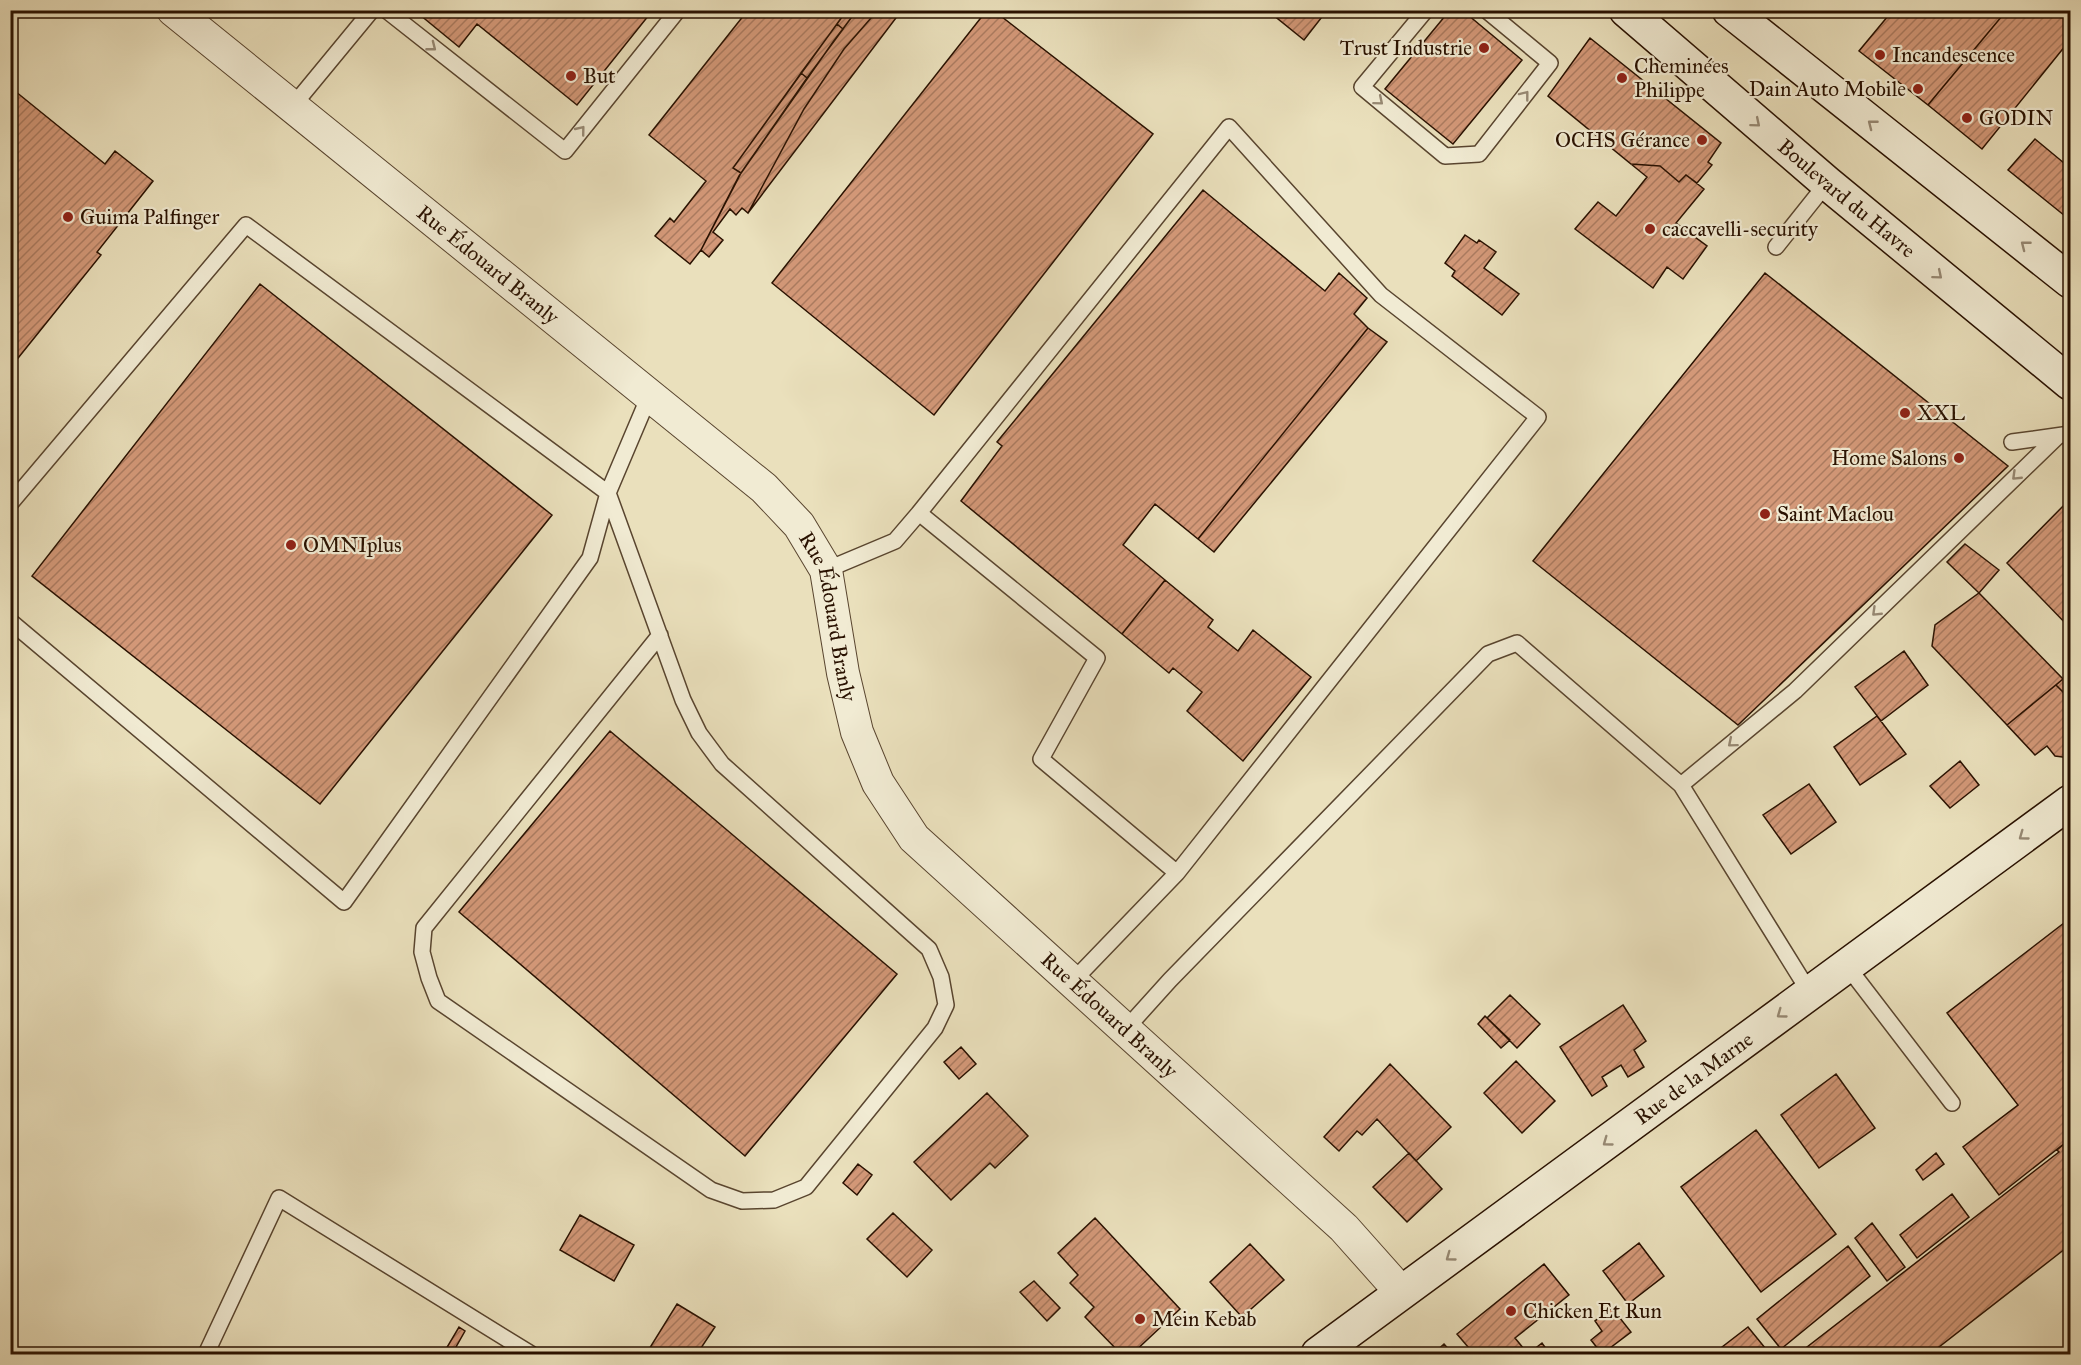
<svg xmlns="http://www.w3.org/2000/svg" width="2081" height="1365" font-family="'IM FELL Great Primer',serif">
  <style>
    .building { fill: url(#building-hatch); stroke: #291100; stroke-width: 1.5 }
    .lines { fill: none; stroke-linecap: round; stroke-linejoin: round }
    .lane-casing { stroke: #59452f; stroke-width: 18 }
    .street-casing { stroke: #59452f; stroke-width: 34 }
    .secondary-casing { stroke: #291100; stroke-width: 36 }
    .lane { stroke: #f1ebd3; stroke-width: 15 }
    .street { stroke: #f1ebd3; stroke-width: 32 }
    .secondary { stroke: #f1ebd3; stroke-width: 33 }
    .oneway { stroke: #978974 }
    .poi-dot { fill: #8f2418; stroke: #f1ebd3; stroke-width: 2 }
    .labels { text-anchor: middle; stroke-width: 4.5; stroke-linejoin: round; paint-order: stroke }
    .poi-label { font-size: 21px; fill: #291100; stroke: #f1ebd3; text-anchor: start }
    .street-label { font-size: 21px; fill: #291100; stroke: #f1ebd3 }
  </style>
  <defs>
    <pattern id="building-hatch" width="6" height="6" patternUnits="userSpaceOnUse" patternTransform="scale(1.5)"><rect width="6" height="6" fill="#d39878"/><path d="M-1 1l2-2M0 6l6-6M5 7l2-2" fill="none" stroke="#ab7b60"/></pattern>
  </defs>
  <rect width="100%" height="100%" fill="#eae0bc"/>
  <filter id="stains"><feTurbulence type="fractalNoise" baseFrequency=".00333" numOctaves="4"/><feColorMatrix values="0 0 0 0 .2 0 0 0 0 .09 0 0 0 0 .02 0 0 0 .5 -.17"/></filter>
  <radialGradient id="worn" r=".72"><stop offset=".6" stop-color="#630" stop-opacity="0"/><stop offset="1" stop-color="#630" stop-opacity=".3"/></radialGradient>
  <path class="building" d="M414,10H653L577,105L477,24L459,47Z
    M748,10H847L733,168L741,173L701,250L690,264L655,236L670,218L674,222L706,181L649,135Z
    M847,10H857L843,29L837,24Z
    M857,10H878L844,49L804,109L748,213L742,208L736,215L730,209L713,232L723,240L709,257L701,250L739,176L833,42Z
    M878,10H902L748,213L804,109L844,49Z
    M987,10H993L1153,134L934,415L772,283Z
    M1267,10H1322L1325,13L1304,40Z
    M1450,10H1462L1522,60L1453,144L1385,89Z
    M1893,10H2007L1928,105L1859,51Z
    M2007,10H2070V40L1982,149L1928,105Z
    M837,24L843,29L807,78L801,73Z
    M1590,38L1721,143L1708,162L1712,165L1697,183L1686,175L1679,182L1660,166L1631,164L1548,96Z
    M801,73L807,78L741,173L733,168Z
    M10,87L105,164L115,151L153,181L97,252L101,255L10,368Z
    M2035,139L2070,168V220L2008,170Z
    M1631,164L1660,166L1679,182L1686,175L1704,189L1676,223L1707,246L1683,279L1667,267L1653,288L1575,229L1598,202L1616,216L1647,177Z
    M1203,190L1325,291L1339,273L1367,298L1354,314L1368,328L1198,539L1155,504L1123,545L1165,580L1122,634L961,501L1002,446L997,442Z
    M1465,235L1477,243L1479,240L1496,252L1484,268L1519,294L1502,315L1452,276L1455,271L1445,263Z
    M1765,273L2008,466L1738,725L1533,561Z
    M260,284L552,515L320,804L32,576Z
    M1368,328L1387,342L1214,552L1198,539Z
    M2070,499V628L2007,563Z
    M1965,544L1999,570L1979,593L1947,562Z
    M1165,580L1213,620L1208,627L1238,651L1253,630L1311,677L1243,761L1187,711L1202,692L1173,668L1169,673L1122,634Z
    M1979,593L2063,679L2007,725L1932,646L1935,625Z
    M1904,651L1928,685L1881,721L1855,687Z
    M2070,673V699L2056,685Z
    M2056,685L2070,699V758L2055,756L2047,746L2035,755L2007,725Z
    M1877,716L1906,754L1860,785L1834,747Z
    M610,731L897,974L745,1156L459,912Z
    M1960,761L1979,785L1950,808L1930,786Z
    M1809,784L1836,822L1791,854L1763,815Z
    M2070,918V931L2064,923Z
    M2064,923L2070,931V1139L1999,1195L1963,1147L2018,1105L1947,1013Z
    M1510,995L1540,1024L1517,1048L1487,1018Z
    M1623,1005L1646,1041L1634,1050L1644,1067L1628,1077L1621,1065L1602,1077L1607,1086L1592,1096L1560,1047Z
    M1485,1016L1510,1040L1501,1048L1478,1024Z
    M961,1047L976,1064L959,1079L944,1062Z
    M1516,1061L1555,1101L1522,1133L1484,1093Z
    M1390,1064L1451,1127L1416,1161L1377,1119L1362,1135L1357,1131L1339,1151L1324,1137Z
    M1836,1074L1875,1128L1819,1168L1781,1115Z
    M987,1093L1028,1136L995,1168L990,1163L951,1200L914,1162Z
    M1756,1130L1836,1234L1761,1292L1681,1187Z
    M2070,1139V1245L1930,1354H1798L2059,1152L2057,1150Z
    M1409,1153L1442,1189L1407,1222L1373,1187Z
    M1936,1153L1944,1164L1923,1180L1916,1170Z
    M858,1164L872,1175L857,1195L843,1183Z
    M1952,1194L1969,1217L1917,1258L1900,1235Z
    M893,1213L932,1250L907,1277L867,1239Z
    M580,1215L634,1245L614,1281L560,1250Z
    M1095,1218L1180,1309L1132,1354H1121L1085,1317L1094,1307L1070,1283L1078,1275L1058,1253Z
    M1872,1223L1905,1267L1887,1281L1855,1238Z
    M1639,1243L1664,1276L1628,1304L1603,1271Z
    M1250,1244L1284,1280L1242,1317L1210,1282Z
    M1848,1246L1870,1276L1781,1349L1757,1319Z
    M1544,1264L1569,1295L1515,1338L1528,1354L1542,1343L1550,1354H1474L1457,1334Z
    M1034,1281L1060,1308L1047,1321L1020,1292Z
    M677,1304L715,1327L697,1354H646Z
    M1612,1308L1631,1332L1602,1354L1591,1340L1602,1331L1595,1321Z
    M459,1327L465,1331L452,1354H443Z
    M1748,1327L1770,1354H1713Z
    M1444,1344L1453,1354H1433Z"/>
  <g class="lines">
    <g class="lane-casing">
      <path id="lane" d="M386,10L565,151L678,10
        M1426,10L1362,87L1445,156L1479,154L1550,63L1486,10
        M292,107L372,10
        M1776,247L1827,183
        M2012,442L2070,434
        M10,504L246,225L608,493L683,700L699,733L722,764L929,949L941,977L946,1005L935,1028L806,1187L774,1200L742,1201L711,1190L438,1001L429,978L422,952L424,928L660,635
        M826,570L895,541L919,513
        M10,621L344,902L590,558L608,493L650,394
        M1681,785L1795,691L2058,436
        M1847,966L1952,1103
        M1072,982L1177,873L1538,417L1381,295L1229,127L919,513L1097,658L1041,759L1177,873
        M1124,1031L1170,980L1488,654L1517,643L1681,785L1810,993
        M206,1354L279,1198L531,1354"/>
    </g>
    <g class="street-casing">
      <g id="street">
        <path id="s1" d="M173,10L764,488L799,525L826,570L843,673L857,732L878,783L914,838L1344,1228L1401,1292"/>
      </g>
    </g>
    <g class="secondary-casing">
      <g id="secondary">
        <path id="s2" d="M1626,10L1827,183L2070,383"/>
        <path d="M1729,10L2070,281"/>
        <path id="s3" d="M1318,1354L2070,802"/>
      </g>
    </g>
    <use href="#lane" class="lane"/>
    <use href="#street" class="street"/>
    <use href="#secondary" class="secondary"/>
  </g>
  <defs><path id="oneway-chevron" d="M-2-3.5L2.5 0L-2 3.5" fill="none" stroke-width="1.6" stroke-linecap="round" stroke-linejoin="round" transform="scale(1.5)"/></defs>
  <g class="oneway">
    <use href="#oneway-chevron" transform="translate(432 47) rotate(38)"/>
    <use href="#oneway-chevron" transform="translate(1525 95) rotate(-52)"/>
    <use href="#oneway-chevron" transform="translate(1379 101) rotate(40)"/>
    <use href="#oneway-chevron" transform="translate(1756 123) rotate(40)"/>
    <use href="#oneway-chevron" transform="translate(1872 124) rotate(-142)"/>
    <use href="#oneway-chevron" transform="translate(581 130) rotate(-51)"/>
    <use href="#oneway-chevron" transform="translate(2025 245) rotate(-142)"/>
    <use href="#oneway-chevron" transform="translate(1938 275) rotate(40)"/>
    <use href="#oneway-chevron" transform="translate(2016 476) rotate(136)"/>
    <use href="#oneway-chevron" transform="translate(1876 612) rotate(136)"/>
    <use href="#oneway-chevron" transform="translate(1732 743) rotate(140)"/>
    <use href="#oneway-chevron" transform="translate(2023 836) rotate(144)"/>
    <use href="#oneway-chevron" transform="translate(1781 1014) rotate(144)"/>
    <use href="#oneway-chevron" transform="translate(1607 1142) rotate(144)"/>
    <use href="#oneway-chevron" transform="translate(1450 1257) rotate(144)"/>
  </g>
  <g class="poi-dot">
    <circle cx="1484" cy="48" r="6"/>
    <circle cx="1880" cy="55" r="6"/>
    <circle cx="571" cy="76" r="6"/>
    <circle cx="1622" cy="78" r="6"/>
    <circle cx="1918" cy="89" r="6"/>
    <circle cx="1967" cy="118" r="6"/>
    <circle cx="1702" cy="140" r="6"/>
    <circle cx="68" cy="217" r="6"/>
    <circle cx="1650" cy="229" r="6"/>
    <circle cx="1905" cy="413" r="6"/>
    <circle cx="1959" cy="458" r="6"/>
    <circle cx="1765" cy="514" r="6"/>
    <circle cx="291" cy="545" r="6"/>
    <circle cx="1511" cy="1311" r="6"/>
    <circle cx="1140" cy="1319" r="6"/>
  </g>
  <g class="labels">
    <g class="poi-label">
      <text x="1472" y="55" text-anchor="end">Trust Industrie</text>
      <text x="1892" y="62">Incandescence</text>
      <text x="1634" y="73">Cheminées<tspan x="1634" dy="24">Philippe</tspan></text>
      <text x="583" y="83">But</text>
      <text x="1906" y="96" text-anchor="end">Dain Auto Mobile</text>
      <text x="1979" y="125">GODIN</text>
      <text x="1690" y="147" text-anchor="end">OCHS Gérance</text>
      <text x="80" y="224">Guima Palfinger</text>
      <text x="1662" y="236">caccavelli-security</text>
      <text x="1917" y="420">XXL</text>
      <text x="1947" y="465" text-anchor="end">Home Salons</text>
      <text x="1777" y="521">Saint Maclou</text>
      <text x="303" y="552">OMNIplus</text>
      <text x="1523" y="1318">Chicken Et Run</text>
      <text x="1152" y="1326">Mein Kebab</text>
    </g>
    <g class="street-label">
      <text dy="7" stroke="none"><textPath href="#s2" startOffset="290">Boulevard du Havre</textPath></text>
      <text dy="7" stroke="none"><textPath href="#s1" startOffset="405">Rue Édouard Branly</textPath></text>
      <text dy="7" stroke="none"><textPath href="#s1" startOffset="909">Rue Édouard Branly</textPath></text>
      <text dy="7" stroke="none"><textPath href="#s1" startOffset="1413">Rue Édouard Branly</textPath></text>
      <text dy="7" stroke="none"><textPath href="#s3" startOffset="466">Rue de la Marne</textPath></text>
    </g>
  </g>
  <rect width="2081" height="1365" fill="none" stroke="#eae0bc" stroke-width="36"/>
  <rect x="12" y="12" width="2057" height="1341" fill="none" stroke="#291100" stroke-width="3"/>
  <rect x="18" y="18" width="2045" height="1329" fill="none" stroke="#291100" stroke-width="1.5"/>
  <rect width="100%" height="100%" filter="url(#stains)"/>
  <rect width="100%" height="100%" fill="url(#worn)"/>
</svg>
